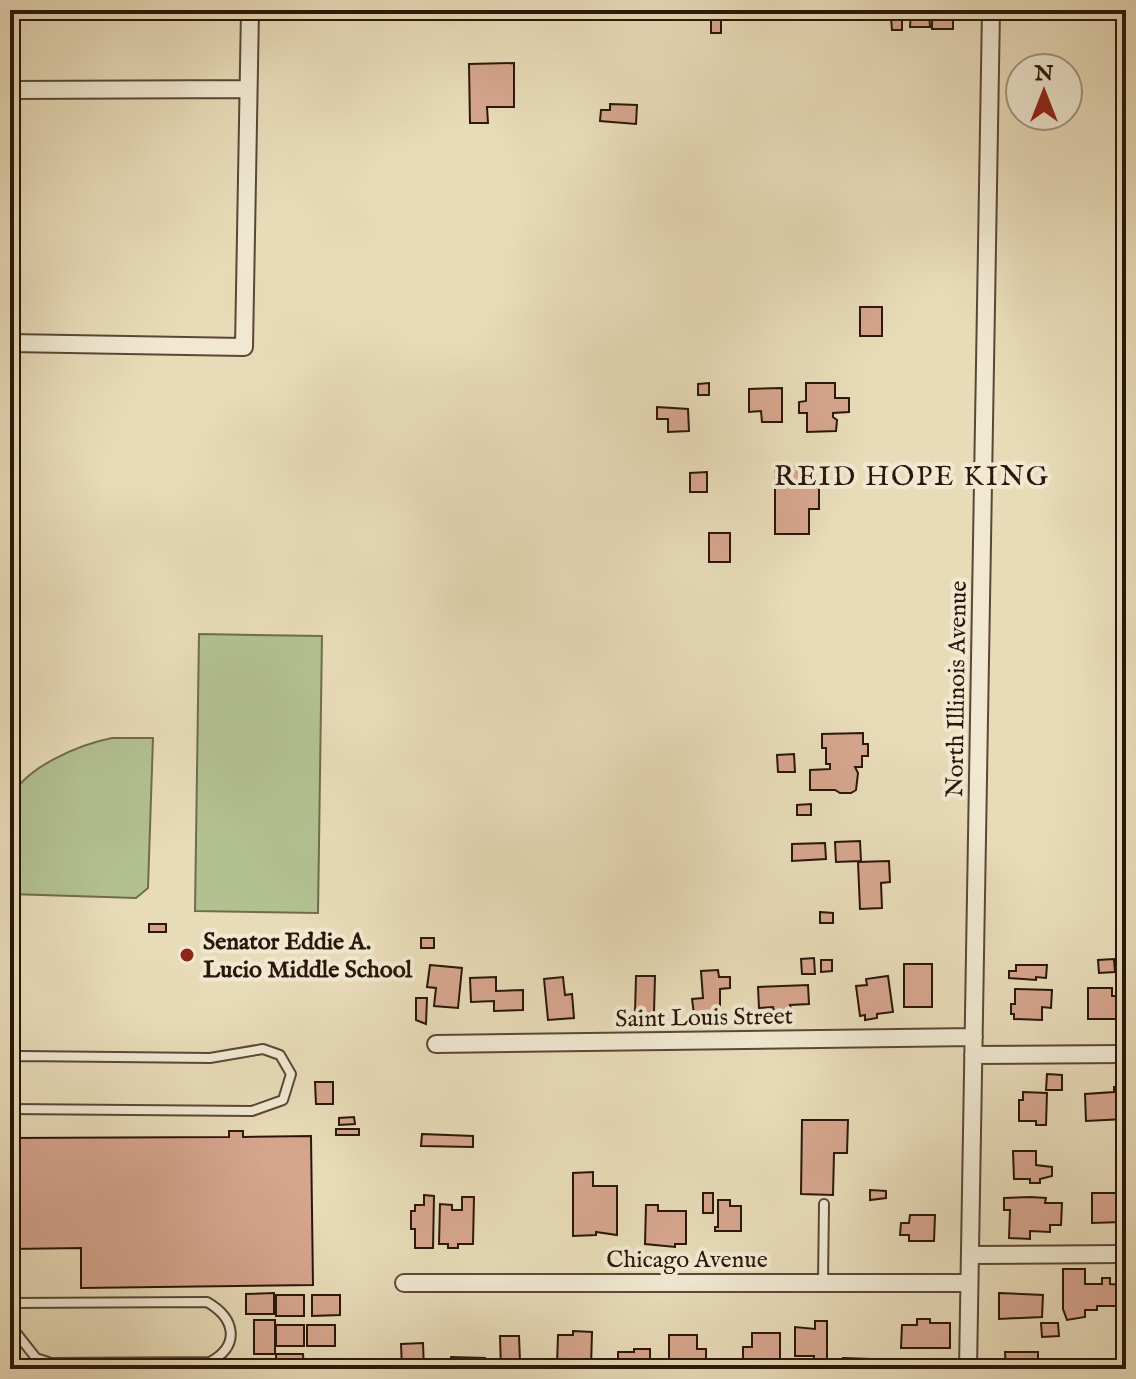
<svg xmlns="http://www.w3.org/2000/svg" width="1136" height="1379" font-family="'IM FELL English',serif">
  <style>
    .green { fill: #b3c191; stroke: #6f6c4d; stroke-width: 2 }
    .building { fill: #d6a58e; stroke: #2b1709; stroke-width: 2 }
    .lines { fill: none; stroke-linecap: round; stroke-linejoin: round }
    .lane-casing { stroke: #5a4835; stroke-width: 12 }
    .street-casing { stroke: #5a4835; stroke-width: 20 }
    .lane { stroke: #f0e8d1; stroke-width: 8 }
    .street { stroke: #f0e8d1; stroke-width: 16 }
    .poi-dot { fill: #8f2418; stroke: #f0e8d1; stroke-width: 3 }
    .labels { text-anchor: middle; stroke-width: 8; stroke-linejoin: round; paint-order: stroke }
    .street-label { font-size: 24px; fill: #2b1709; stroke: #f0e8d1 }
    .poi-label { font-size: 24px; font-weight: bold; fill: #2b1709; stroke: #f0e8d1; text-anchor: start }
    .quarter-label { font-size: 28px; letter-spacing: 2px; fill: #2b1709; stroke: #f0e8d1 }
  </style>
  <rect width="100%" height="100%" fill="#e8dbb8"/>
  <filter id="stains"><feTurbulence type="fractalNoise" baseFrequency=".0025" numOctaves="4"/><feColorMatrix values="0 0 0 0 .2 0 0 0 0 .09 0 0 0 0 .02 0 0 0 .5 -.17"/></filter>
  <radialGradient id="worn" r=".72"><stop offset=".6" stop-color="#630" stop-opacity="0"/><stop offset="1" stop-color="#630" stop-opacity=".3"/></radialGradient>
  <path class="green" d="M199,634L322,636L318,913L195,911Z
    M112,738H153L148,888L136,898L10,894C10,872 10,849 10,826C10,819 8,808 10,801C21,768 81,744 112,738Z"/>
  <path class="building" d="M911,10L929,12L930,27H910Z
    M929,10H953V29H932V13H929Z
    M711,18H721V33H711Z
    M891,18H902V30H892Z
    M514,63V107H487L488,123H470L469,64Z
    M610,104L637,105L636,124L600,121L601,110H610Z
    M860,307H882V336H860Z
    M709,383V395H698V384Z
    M806,383H835V398H849V412L833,413V417L837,420L836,431L807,432V413H799V402L806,401Z
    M782,388V422H762L761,411L749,412V389Z
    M657,407L688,409L689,431L668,432V419H657Z
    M775,467H808V479H819V509H809V534H775Z
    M707,472V492H690V473Z
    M709,533H730V562H709Z
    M863,733V744H868V756H862V767H855L858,773L856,790L851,793H840L835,790H810V770L830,769V764H826V748H822V734Z
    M794,754L795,772H778L777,755Z
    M811,804V815H797V805Z
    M860,841L861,861L836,862L835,842Z
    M825,843L826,859L792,861V844Z
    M889,861L890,882L881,883L882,908L860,909L858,862Z
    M820,912L833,913V923H820Z
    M149,924H166V932H149Z
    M421,938H434V948H421Z
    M814,958L815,974H802L801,959Z
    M1114,959L1115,972L1099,973L1098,960Z
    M821,960H832V971L821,972Z
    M904,964H932V1007H904Z
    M430,965L462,968L458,1008L434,1006L436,988L427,987Z
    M1016,965H1047L1046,978L1036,977V980L1009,978V971H1016Z
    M718,970L719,977H730V988L720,989V1018L706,1019L705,1013L694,1014L692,999L703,998L701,971Z
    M636,976H655L654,1012H635Z
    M888,976L893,1012L877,1014V1018L865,1020V1015L860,1016L856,986L867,985L866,979Z
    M496,977V991L523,990V1010L494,1011V1001L471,1002L470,978Z
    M563,977L565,995L572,994L574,1018L548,1020L544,979Z
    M808,985L809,1004L790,1005L791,1012H774L773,1007L759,1008L758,987Z
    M1117,986H1126V1019H1088V988H1112V996H1117Z
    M1015,989L1052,990L1051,1008L1042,1007V1020L1014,1019V1014H1011V1004H1015Z
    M416,998H427L426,1024L416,1020Z
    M1047,1074L1062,1075V1090H1046Z
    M315,1082H333V1104H316Z
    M1114,1087H1123V1092L1126,1091L1125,1119L1086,1121L1085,1094L1114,1092Z
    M1023,1092L1047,1093L1046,1125H1036V1121H1019V1100H1023Z
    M354,1117L355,1124L339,1125V1118Z
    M802,1120H848L847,1153H834L833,1195L801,1194Z
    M336,1129H359V1135H336Z
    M229,1131H243V1137L311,1136L313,1285L81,1288V1248L10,1249V1138L229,1137Z
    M422,1134L473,1136V1147L421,1146Z
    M1013,1151H1036V1165L1052,1167V1176L1040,1179V1183H1030V1179H1014Z
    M593,1172V1186H617V1235L596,1232V1235L573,1236V1173Z
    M870,1190L886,1191V1198L870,1200Z
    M703,1193H713V1213H703Z
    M1092,1193H1126V1238H1122V1222L1092,1223Z
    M424,1195L434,1196L433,1248H415V1229H411V1211H415V1205H424Z
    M462,1197H474L473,1244H458V1248H448V1244H439L440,1204L452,1205V1210H462Z
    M1030,1197L1046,1198L1045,1203H1062L1061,1225H1050V1232L1030,1231V1239L1009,1238L1010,1210H1004V1198Z
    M718,1200H730V1206H741V1231H715V1227H718Z
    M646,1205H658V1211H686V1244H675V1247L645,1244Z
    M910,1215H935L934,1241H909V1235H900L901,1223H909Z
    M1063,1269H1085V1284H1102V1278H1110V1284L1123,1285L1122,1306H1097V1310H1085V1317L1067,1320L1063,1309Z
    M274,1293V1314H246V1294Z
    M999,1293L1043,1295L1042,1317L999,1319Z
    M276,1295H304V1316H276Z
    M312,1295H340V1315L312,1316Z
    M917,1319H930V1323H950V1348H901L902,1325H917Z
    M254,1320H275V1354H254Z
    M815,1321H827V1362H814V1356H795V1327L815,1329Z
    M1041,1323H1058L1059,1336L1042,1337Z
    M276,1325H304V1346H276Z
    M307,1325H335V1346H307Z
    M573,1331L592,1332L591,1367L557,1366L558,1335H573Z
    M752,1333H780V1369H752V1359H743V1347H752Z
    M669,1335H697V1349H706V1361H697V1369H669Z
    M500,1336H519L520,1362H510V1369H501Z
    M423,1343L424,1369H402L401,1344Z
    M634,1349H650V1369H618V1352H634Z
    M1005,1352H1038V1369H1006Z
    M276,1354H303L304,1369H276Z
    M451,1357L485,1358V1369H451Z
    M843,1358L871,1359V1369H843Z"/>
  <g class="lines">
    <g class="lane-casing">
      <path id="lane" d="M10,1060L21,1056L210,1058L263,1049L280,1055L291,1074L283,1100L252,1111L10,1109
        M823,1283L824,1204
        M10,1303L207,1302C235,1318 241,1345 210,1362L51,1363L36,1358L10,1325"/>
    </g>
    <g class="street-casing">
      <path id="street" d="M10,90L248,89
        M10,343L244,347L250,10
        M436,1044L974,1037
        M973,1055L1126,1054
        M970,1255L1126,1254
        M404,1283H969
        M968,1369L991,10"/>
    </g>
    <use href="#lane" class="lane"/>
    <use href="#street" class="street"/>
  </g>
  <circle class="poi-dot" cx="187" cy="955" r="8"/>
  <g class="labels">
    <g class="street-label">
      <text transform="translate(956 689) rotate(-89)" y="8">North Illinois Avenue</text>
      <text transform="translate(704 1017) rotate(-1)" y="8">Saint Louis Street</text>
      <text x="687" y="1267">Chicago Avenue</text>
    </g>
    <g class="poi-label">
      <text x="203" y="949">Senator Eddie A.<tspan x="203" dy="28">Lucio Middle School</tspan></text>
    </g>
    <g class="quarter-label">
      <text x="912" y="485">REID HOPE KING</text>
    </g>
  </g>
  <rect width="1136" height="1379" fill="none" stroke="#e8dbb8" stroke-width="40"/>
  <rect x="12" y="12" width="1112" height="1355" fill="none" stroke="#2b1709" stroke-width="4"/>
  <rect x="20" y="20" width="1096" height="1339" fill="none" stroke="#2b1709" stroke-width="2"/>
  <g transform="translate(1044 92)"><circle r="38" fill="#f0e8d1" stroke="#a19481" stroke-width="2"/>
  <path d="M0-6L14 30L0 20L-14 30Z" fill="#8f2418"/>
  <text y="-12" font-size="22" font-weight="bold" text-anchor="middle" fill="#2b1709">N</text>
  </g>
  <rect width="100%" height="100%" filter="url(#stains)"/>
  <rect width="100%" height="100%" fill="url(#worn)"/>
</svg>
